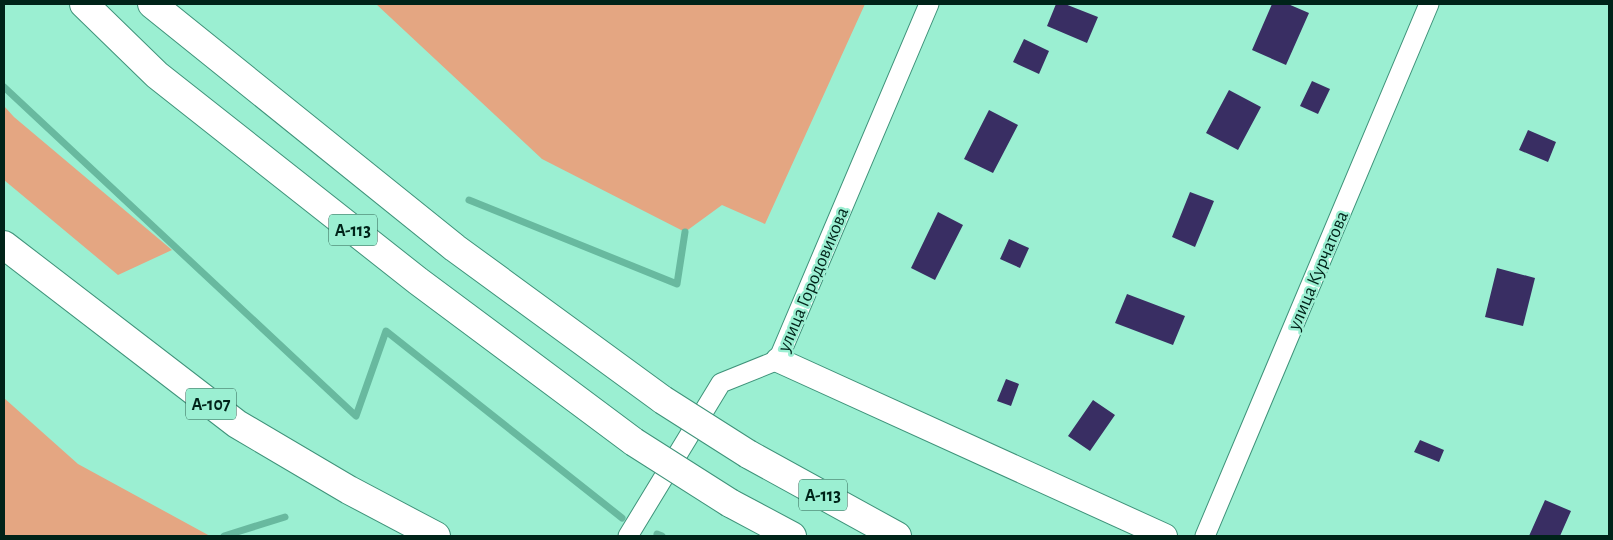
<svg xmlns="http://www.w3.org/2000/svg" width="1613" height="540" font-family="'Alegreya Sans',sans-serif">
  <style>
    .green { fill: #e4a682 }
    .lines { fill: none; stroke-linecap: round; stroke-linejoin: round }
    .stream { stroke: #68b99f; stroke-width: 7 }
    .building { fill: #392e63 }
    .minor-casing { stroke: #3f937a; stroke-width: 21 }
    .tertiary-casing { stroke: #3f937a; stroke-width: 26 }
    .trunk-casing { stroke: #3f937a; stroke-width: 30 }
    .motorway-casing { stroke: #3f937a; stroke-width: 30 }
    .minor { stroke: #fff; stroke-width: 19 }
    .tertiary { stroke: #fff; stroke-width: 24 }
    .trunk { stroke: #fff; stroke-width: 28 }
    .motorway { stroke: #fff; stroke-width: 28 }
    .motorway-bridge-casing { stroke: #3f937a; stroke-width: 30; stroke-linecap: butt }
    .motorway-bridge { stroke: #fff; stroke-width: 28 }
    .labels { text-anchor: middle; stroke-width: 5; stroke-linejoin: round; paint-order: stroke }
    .shield { fill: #9befd2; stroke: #2e6050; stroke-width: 1 }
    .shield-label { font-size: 18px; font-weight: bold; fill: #002319 }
    .street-label { font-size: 19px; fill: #002319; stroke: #9befd2 }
  </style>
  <rect width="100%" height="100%" fill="#9befd2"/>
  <path class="green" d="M376,4H865L765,224L722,205L685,232L542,159Z
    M4,106L14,117L172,250L118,275L4,180Z
    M4,398L78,464L210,536H4Z"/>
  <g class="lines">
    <path class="stream" d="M4,87L356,416L386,331L622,518
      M469,200L677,284L685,232
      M657,534L662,536
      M224,536L285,517"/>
  </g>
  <path class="building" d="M1056,4H1065L1098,17L1087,43L1047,26Z
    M1272,4H1288L1309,13L1286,65L1252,50Z
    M1024,39L1049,51L1039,74L1013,62Z
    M1312,81L1330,89L1318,114L1300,106Z
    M1229,90L1261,107L1238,150L1206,133Z
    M989,110L1018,125L993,173L964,159Z
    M1528,130L1556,142L1548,162L1519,150Z
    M1190,192L1214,201L1195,247L1172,237Z
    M938,212L963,225L935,280L911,268Z
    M1009,239L1029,248L1020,268L1000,259Z
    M1497,268L1535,278L1523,326L1485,317Z
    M1127,294L1185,316L1173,345L1115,323Z
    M1006,379L1019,384L1011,406L997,401Z
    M1093,400L1115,415L1090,451L1068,436Z
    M1420,440L1444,450L1439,462L1414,452Z
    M1545,500L1571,511L1560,536H1529Z"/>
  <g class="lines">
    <g class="minor-casing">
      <path id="minor" d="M628,536L721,383L778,360L929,4
        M1205,536L1429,4"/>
    </g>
    <g class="tertiary-casing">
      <path id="tertiary" d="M778,360L1165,536"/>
    </g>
    <g class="trunk-casing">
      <path id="trunk" d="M4,245L237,424L349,490L436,536"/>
    </g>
    <g class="motorway-casing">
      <path id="motorway" d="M84,4L157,75L418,281L634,442
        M152,4L455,248L663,400
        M748,454L897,536
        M730,503L792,536"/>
    </g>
    <use href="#minor" class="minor"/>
    <use href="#tertiary" class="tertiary"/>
    <use href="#trunk" class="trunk"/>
    <use href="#motorway" class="motorway"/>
    <g class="motorway-bridge-casing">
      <path id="motorway-bridge" d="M663,400L748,454
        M634,442L730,503"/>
    </g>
    <use href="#motorway-bridge" class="motorway-bridge"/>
  </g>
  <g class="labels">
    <g class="shield">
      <rect x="329" y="214.5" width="48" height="31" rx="4"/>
      <rect x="186" y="388.5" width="50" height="31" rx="4"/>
      <rect x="799" y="479.5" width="48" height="31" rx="4"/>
    </g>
    <g class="shield-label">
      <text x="353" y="236">А-113</text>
      <text x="211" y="410">А-107</text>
      <text x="823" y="501">А-113</text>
    </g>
    <g class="street-label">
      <text transform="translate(1317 270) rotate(-67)" y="7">улица Курчатова</text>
      <text transform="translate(812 279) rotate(-67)" y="7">улица Городовикова</text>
    </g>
  </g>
  <rect width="1613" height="540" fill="none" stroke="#002319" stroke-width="10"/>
</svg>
